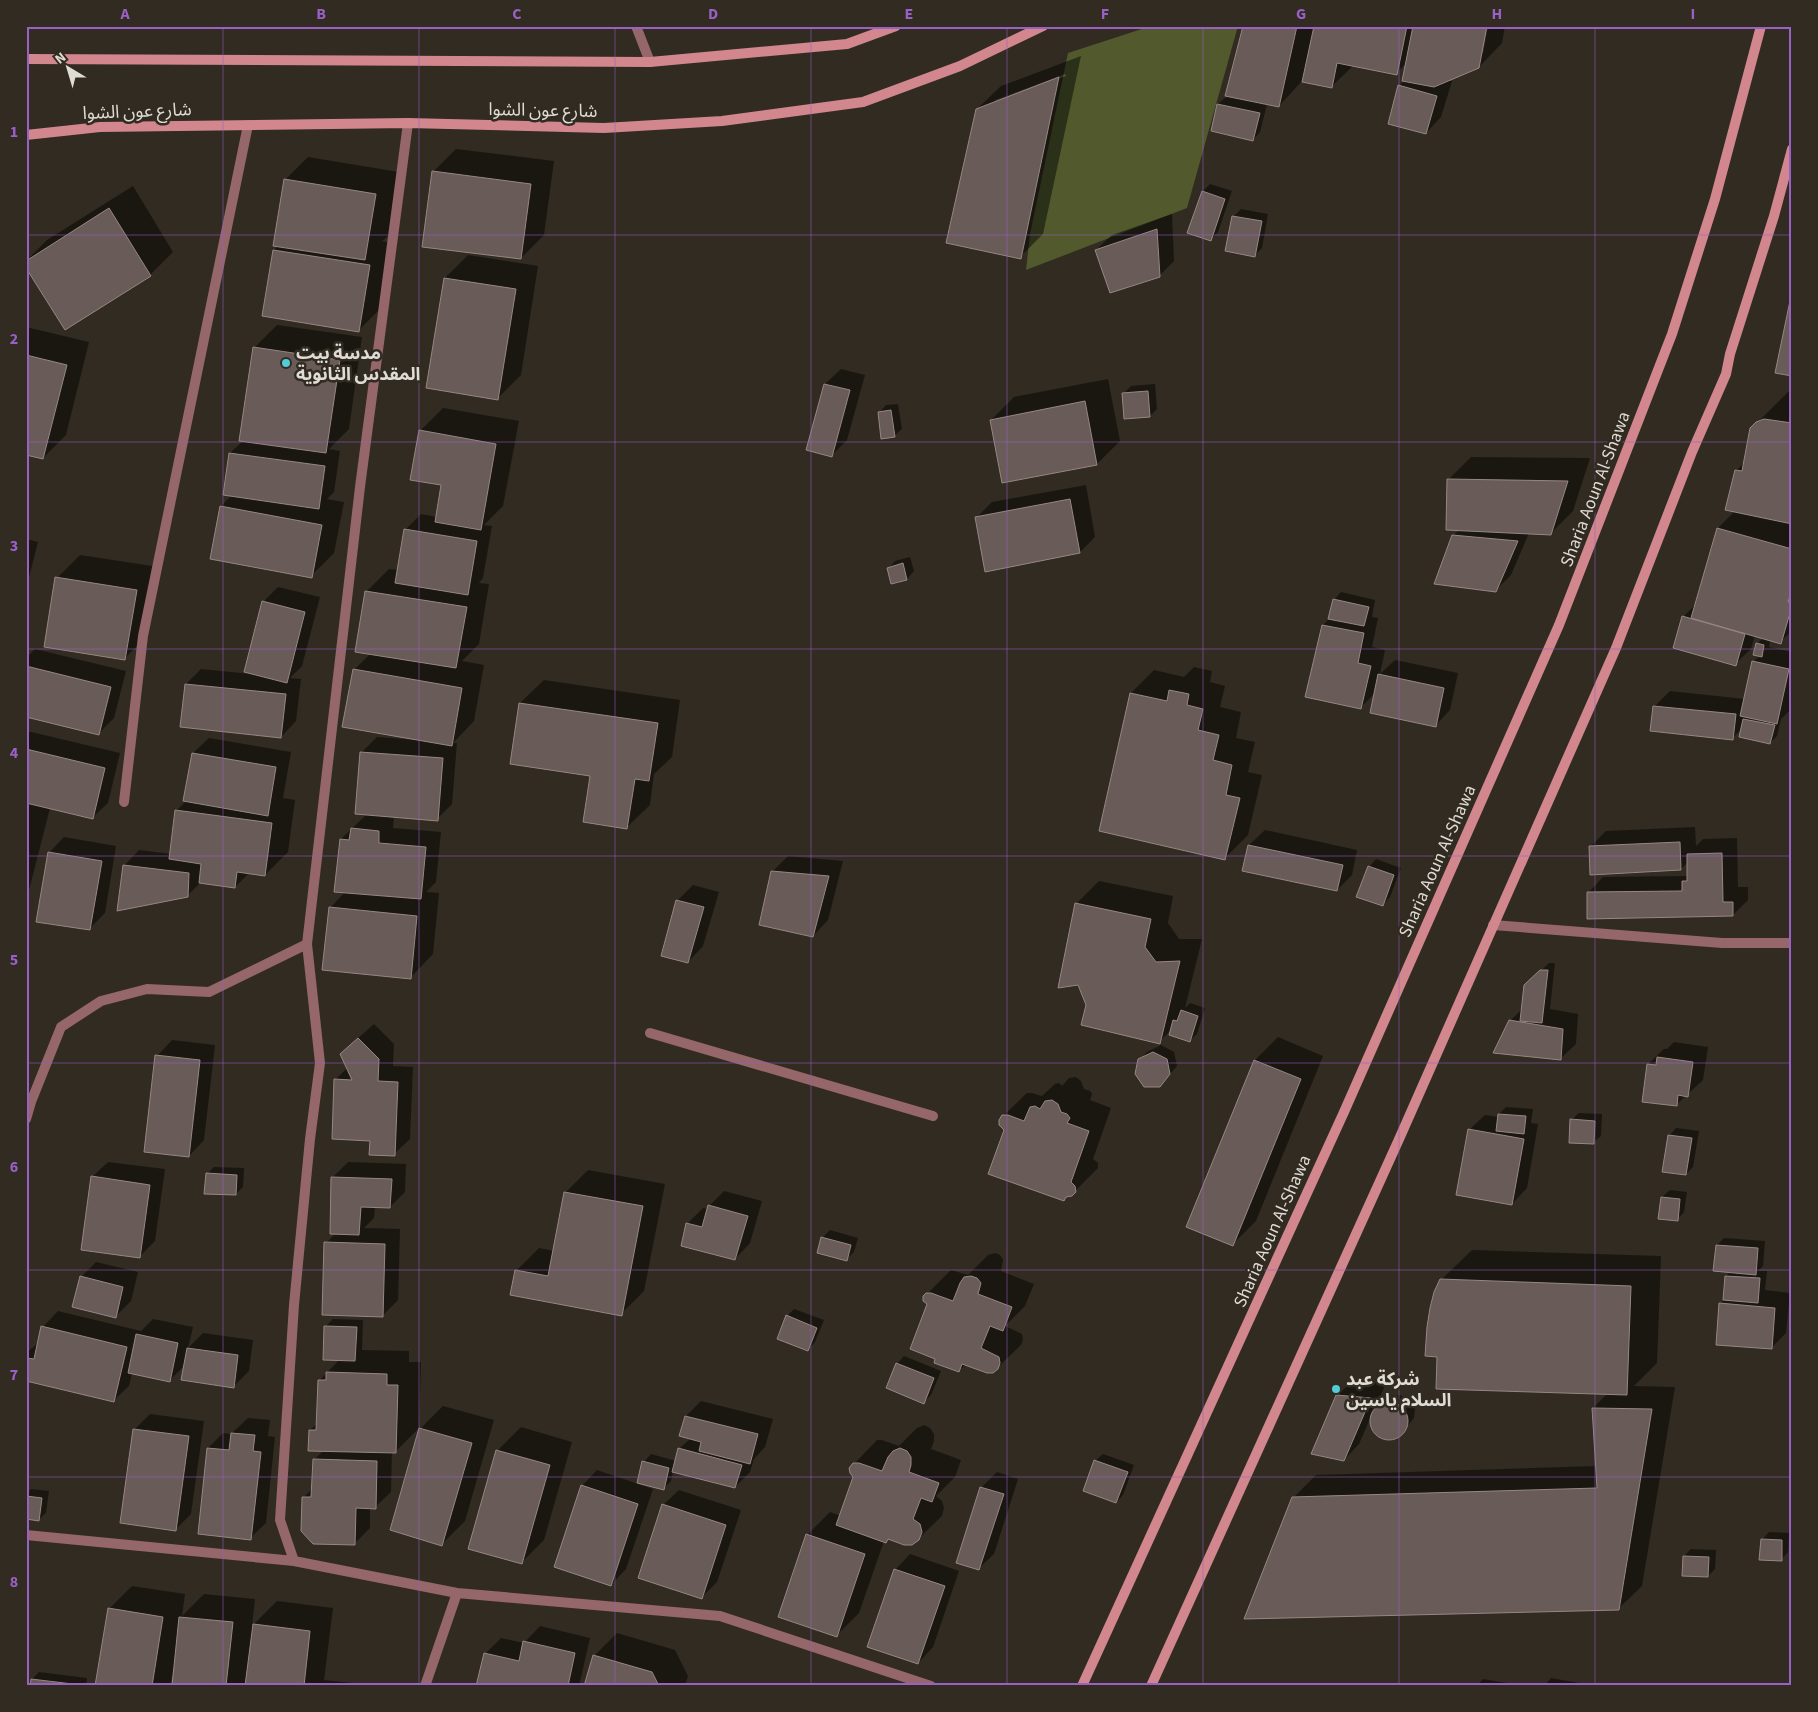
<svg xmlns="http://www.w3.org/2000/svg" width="1818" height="1712" font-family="'Source Sans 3','Noto Sans Arabic',sans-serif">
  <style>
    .green { fill: #525a2d }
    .shadow { fill: #0007; fill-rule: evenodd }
    .building { fill: #695b58; stroke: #978784 }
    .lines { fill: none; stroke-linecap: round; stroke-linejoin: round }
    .street { stroke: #95666a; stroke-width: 10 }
    .secondary { stroke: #d1878d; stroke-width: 10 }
    .grid { fill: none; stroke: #9960c6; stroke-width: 1; stroke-opacity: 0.55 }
    .poi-dot { fill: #52ccd6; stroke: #312b21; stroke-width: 2 }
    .labels { text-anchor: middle; stroke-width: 5; stroke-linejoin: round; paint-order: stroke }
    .street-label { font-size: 18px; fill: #dfdbd5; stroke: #312b21 }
    .poi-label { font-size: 18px; font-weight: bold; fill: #dfdbd5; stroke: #312b21; text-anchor: start }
    .neatline { fill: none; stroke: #9960c6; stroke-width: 2 }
    .grid-label { font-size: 16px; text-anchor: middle; font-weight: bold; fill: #9960c6 }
  </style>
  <rect width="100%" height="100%" fill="#312b21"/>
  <path class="green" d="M1151,26H1238L1187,208L1026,270L1030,234L1068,53Z"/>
  <path class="shadow" d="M1245,26H1485L1480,54H1483L1488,26H1505L1502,43L1479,67L1447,80L1452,81L1441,117L1426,133L1399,86L1405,80L1407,63L1396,73L1354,65L1331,87L1302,81L1279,106L1267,104L1260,132L1253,140L1218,104L1226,97Z
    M1081,56L1043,234L1020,257L977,109L1001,86ZM1065,74L1066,76L995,103V100Z
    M456,149L554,161L544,235L521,258L433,172Z
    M308,157L399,172L388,236L382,241L392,243L381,308L358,331L274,250L279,245L285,180Z
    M1210,184L1232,191L1218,232L1210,240L1189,232L1203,191Z
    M133,186L173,252L150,275L65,328L26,261L47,240Z
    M1241,209L1268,214L1262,248L1254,256L1234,216Z
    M1172,214L1174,261L1159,276L1096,250L1112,235Z
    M468,255L538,266L521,375L498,398L445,278Z
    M277,325L362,337L349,429L329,449L340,451L334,492L327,499L344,502L334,553L311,576L212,558L221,506L232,495L230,453L244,440L254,348Z
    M26,327L89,342L66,435L43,458L26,454Z
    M841,369L865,375L847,440L832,455L825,384Z
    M1108,379L1120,441L1097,464L991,420L1014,397Z
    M1155,384L1157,409L1150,416L1124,393L1131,386Z
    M1792,391V631L1780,642L1770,640L1769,647L1792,652V708L1781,719L1777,736L1770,743L1742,729L1732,738L1654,707L1670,691L1745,699L1753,662L1760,655L1757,644L1763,638L1755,635L1751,649L1735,664L1683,617L1697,603L1718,528L1735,511L1736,471L1745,462L1751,429L1788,392Z
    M898,404L902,429L894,436L879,413L886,405Z
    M443,408L519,421L503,506L484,525L492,526L483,578L479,583L489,584L479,644L462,661L484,665L474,721L453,743H457L452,804L437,819L394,816L393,828L441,832L436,882L426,892L439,893L433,954L410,978L330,908L346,891L341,839L367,814L361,753L377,737L415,740V738L354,670L371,653L366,592L389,569L399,570L405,530L421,514L437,517L443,484L420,431Z
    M1471,457L1590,458L1573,511L1550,534L1529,533L1511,575L1495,591L1453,536L1459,530L1448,480Z
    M1086,485L1095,537L1080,552L976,518L992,502Z
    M26,539L38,542L26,589Z
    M80,555L159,567L147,636L124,659L57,578Z
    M910,557L914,571L907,579L892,583L888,569L895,561Z
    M278,587L320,597L302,666L290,678L301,679L296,721L281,737L186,684L201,669L251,674L263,602Z
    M1341,592L1375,600L1372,617L1378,618L1372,647L1385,650L1380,674L1395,660L1458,673L1450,710L1435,726L1375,693L1360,708L1323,625L1330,618L1334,600Z
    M35,649L126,671L114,718L99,733L26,715V658Z
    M1194,667L1212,671L1210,682L1225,686L1220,707L1241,712L1236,738L1255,742L1248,772L1262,775L1248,835L1225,858L1101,830L1131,693L1154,670L1184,677Z
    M544,680L680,700L672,757L654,774L650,805L626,828L591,775L512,763L520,703Z
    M27,731L120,753L108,803L92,818L50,808L26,902Z
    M209,738L291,752L283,798L295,800L288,852L265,875L249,873L235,887L201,882L187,896L124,866L139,850L171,854L176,811L186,801L193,753Z
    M1695,827L1696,846L1703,839L1737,838L1738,887H1748V900L1733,915L1588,893L1603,877L1688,876V862L1681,869L1590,847L1606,831Z
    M1265,830L1357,850L1352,875L1337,890L1244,870L1249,845Z
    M64,837L116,846L105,913L89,929L49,853Z
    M788,856L843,861L828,920L813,936L772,872Z
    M1376,859L1401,868L1390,897L1383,905L1369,867Z
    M1099,881L1173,896L1168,923L1179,939H1202L1185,1008L1190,1003L1205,1008L1197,1034L1189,1041L1171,1030L1159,1042L1087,1004L1076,904Z
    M693,885L719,892L703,946L688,962L663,955L678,900Z
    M1549,963H1555L1550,1009L1578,1014L1576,1044L1560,1059L1510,1021L1522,1009L1525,986Z
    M374,1024L394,1044L393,1066L413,1067L410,1139L394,1154L336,1079L348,1067L357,1039Z
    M1278,1037L1323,1056L1256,1221L1233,1244L1187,1226L1255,1060Z
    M172,1040L215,1045L204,1140L189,1156L157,1056Z
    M1674,1042L1708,1047L1703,1080L1676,1105L1648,1064L1664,1049H1667Z
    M1161,1045L1174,1052L1177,1066L1160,1085L1140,1060L1147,1052Z
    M1076,1077L1081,1081L1084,1089L1090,1091L1092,1094L1090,1100L1111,1108L1093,1159L1098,1163V1168L1071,1195L1006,1130L1003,1116L1027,1093H1032L1042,1096L1055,1084L1059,1083L1062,1086L1069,1078Z
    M1506,1107L1533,1109L1531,1123L1538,1124L1527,1188L1512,1204L1469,1130L1485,1115L1498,1117L1499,1114Z
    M1579,1113L1602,1114L1601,1136L1593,1143L1571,1120Z
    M1676,1128L1699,1131L1693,1167L1686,1174L1669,1136Z
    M108,1162L165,1169L155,1241L139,1257L92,1177Z
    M348,1162L406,1164L405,1192L390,1207H375L374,1218L364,1228L400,1229L398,1300L383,1315L326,1243L336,1233L333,1177Z
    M214,1167L244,1168L243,1187L236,1194L207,1174Z
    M588,1170L665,1184L644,1291L621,1314L516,1271L539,1248L554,1251L565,1193Z
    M1670,1190L1687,1192L1684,1212L1677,1220L1662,1197Z
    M724,1191L762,1201L750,1243L735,1259L687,1224L703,1208L708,1209L709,1206Z
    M830,1230L858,1238L854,1252L847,1259L822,1238Z
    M1724,1238L1765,1241L1763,1266L1758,1271H1767L1765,1290L1790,1293L1786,1333L1771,1348L1721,1303L1725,1299L1726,1276L1731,1271L1717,1245Z
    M1472,1250L1661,1256L1657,1363L1634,1386L1675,1387L1642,1586L1618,1609L1293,1498L1316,1475L1597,1466L1593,1408L1608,1393L1438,1356L1441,1280Z
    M995,1253L1000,1255L1003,1260L1001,1271L1034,1284L1025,1306L1005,1326L1022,1334L1023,1340L1021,1345L997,1368L966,1364L959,1371L924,1297L951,1270L968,1275L988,1255Z
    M96,1262L138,1272L131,1301L115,1317L81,1277Z
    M794,1309L824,1320L815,1342L808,1350L787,1316Z
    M58,1311L141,1331L153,1319L193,1327L188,1348L203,1333L253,1340L249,1371L233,1387L185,1365L169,1381L132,1373L129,1386L113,1401L28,1380L26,1391V1353L37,1344L43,1327Z
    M333,1319L363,1320L362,1350L409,1351V1362H421L419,1428L396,1451H392L391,1492L375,1507H370V1528L354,1544L303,1498L312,1489L314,1460L324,1450L310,1430L318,1423L319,1381L340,1359L326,1326Z
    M904,1356L941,1371L931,1395L924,1402L897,1364Z
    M1353,1380L1386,1383L1374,1411L1385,1399L1394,1395L1403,1396L1411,1401L1415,1409L1414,1418L1401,1434L1392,1438L1383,1437L1376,1433L1372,1424V1414L1359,1444L1344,1460L1337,1396Z
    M701,1401L773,1419L765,1447L754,1459L750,1472L735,1487L673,1471L671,1481L664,1488L644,1462L651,1454L676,1461L679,1449L691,1438L686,1416Z
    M443,1406L494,1420L465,1521L442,1544L420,1429Z
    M150,1414L204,1421L191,1514L176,1529L134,1430Z
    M248,1418L270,1420L268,1436L275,1437L266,1523L250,1538L208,1448L223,1433L231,1434Z
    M924,1425L930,1428L934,1434V1441L931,1449L961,1460L955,1477L936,1496L942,1501L944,1508L942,1516L918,1539L889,1538L886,1542L884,1541L859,1613L836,1636L807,1535L830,1512L841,1516L855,1477L854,1464L877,1440H882L899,1446L917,1428Z
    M521,1427L572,1442L544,1540L521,1563L469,1548L498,1450Z
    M1103,1454L1134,1465L1123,1495L1116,1502L1095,1461Z
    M597,1470L653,1489L626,1569L611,1585L582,1486Z
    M997,1472L1018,1479L994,1554L978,1569L981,1488Z
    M31,1489L49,1491L46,1513L38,1520L26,1518V1494Z
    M679,1490L741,1510L717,1582L702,1597L663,1505Z
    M1769,1532L1789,1533L1788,1552L1781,1560L1762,1540Z
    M1691,1549L1716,1550L1715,1569L1708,1576L1684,1556Z
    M910,1554L959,1571L933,1647L918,1663L895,1570Z
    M26,1567H29L26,1590Z
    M132,1586L185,1594L182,1616L204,1594L255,1599L252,1626L277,1601L333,1608L324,1680L352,1683V1686H174L176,1664H174L170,1686H96L109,1609Z
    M540,1626L590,1638L579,1686H478L485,1654L501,1638L524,1643Z
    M617,1633L675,1650L688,1676L685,1686H585L594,1656Z
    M39,1672L87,1678L86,1686H31L32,1679Z
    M1551,1678L1596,1686H1544Z
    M1483,1679L1525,1686H1476Z"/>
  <path class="building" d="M59,26H100L59,28Z
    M1243,26H1297L1279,107L1225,96Z
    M1314,26H1407L1397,75L1337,63L1332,88L1302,82Z
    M1413,26H1487L1479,68L1434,87L1402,81Z
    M1059,77L1021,259L946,243L976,109Z
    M1398,85L1437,96L1426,134L1388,124Z
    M1217,104L1260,113L1253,141L1211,131Z
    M432,171L531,184L521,259L422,247Z
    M284,179L376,194L365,260L273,246Z
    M1202,191L1225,199L1211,241L1187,233Z
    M109,208L151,276L65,330L26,268V261Z
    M1232,216L1262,221L1255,257L1225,251Z
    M1157,229L1160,277L1110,293L1095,250Z
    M273,250L370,265L359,332L262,316Z
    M444,278L516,289L498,400L426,388Z
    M1791,296H1792V376L1775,373Z
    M253,347L340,360L326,453L239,441Z
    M26,355L67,365L43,459L26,455Z
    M824,384L850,390L832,457L806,450Z
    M1148,391L1150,417L1124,419L1122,393Z
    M1085,401L1097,465L1002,483L990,420Z
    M891,410L895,437L881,439L878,412Z
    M1764,419L1792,423V524L1725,510L1735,470L1742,471L1750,428L1756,422Z
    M419,430L496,444L481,530L435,522L441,485L410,480Z
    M229,453L325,466L319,509L223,495Z
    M1447,479L1568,481L1551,535L1446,530Z
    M1070,499L1080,553L985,572L975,517Z
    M220,506L322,525L312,578L210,559Z
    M1717,528L1792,549V589L1788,602L1792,603V606L1781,644L1691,618Z
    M404,529L477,541L468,595L395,583Z
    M1452,535L1518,541L1496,592L1434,584Z
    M903,563L907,580L891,584L887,568Z
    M55,577L137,590L125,660L44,647Z
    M365,591L467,607L456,668L355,652Z
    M1333,599L1369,607L1364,626L1328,619Z
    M262,601L305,612L287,683L244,672Z
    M1682,616L1745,634L1736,666L1673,648Z
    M1322,625L1364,633L1358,663L1371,666L1361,709L1305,697Z
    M1756,643L1764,645L1762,657L1753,655Z
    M1752,661L1789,669L1777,724L1740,716Z
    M26,666L111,687L99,735L26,717Z
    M353,669L462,688L452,746L342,727Z
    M1378,674L1444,688L1436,727L1370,713Z
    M185,684L286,694L281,738L180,727Z
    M1169,690L1189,694L1187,705L1203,709L1198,730L1219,735L1213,760L1232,765L1226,795L1240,798L1225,860L1099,831L1130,693L1167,701Z
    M519,703L658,723L649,781L635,779L627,829L583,822L590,776L510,764Z
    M1653,706L1736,714L1733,740L1650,731Z
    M1743,719L1775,725L1770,744L1739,737Z
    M26,749L105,768L93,819L26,803Z
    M360,752L443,758L438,821L355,814Z
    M192,753L276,767L268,816L183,801Z
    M175,810L272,823L265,876L237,872L235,888L199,883L201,864L169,859Z
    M351,828L379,831V843L426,847L421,899L334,892L340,839L349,840Z
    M1680,842L1681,870L1590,875L1589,846Z
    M1248,845L1343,865L1337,891L1242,871Z
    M48,852L102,861L90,930L36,922Z
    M1722,853L1723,902H1733V916L1587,919V892L1682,891V881H1687V854Z
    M123,865L189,873L188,897L117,911Z
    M1368,866L1394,875L1383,906L1356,897Z
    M771,871L829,876L813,937L759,925Z
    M676,900L704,907L688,963L661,956Z
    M1075,903L1151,919L1145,947L1156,962L1180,961L1160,1044L1081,1025L1086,1005L1078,985L1058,988Z
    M329,907L417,916L411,979L322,970Z
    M1540,970H1548L1542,1023L1520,1021L1524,985Z
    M1181,1010L1198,1016L1190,1042L1169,1035L1173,1020L1177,1021Z
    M1509,1020L1563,1029L1561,1060L1493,1053Z
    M358,1038L379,1059L378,1081L398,1082L395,1156L369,1155L370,1141L332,1139L334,1079L352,1080L340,1054Z
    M1153,1052L1167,1059L1170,1074L1160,1087H1144L1135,1074L1138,1059Z
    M155,1055L200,1060L189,1157L144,1152Z
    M1657,1057L1693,1062L1688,1097L1678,1095L1677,1106L1642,1102L1647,1064L1656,1065Z
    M1254,1060L1301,1079L1233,1246L1186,1227Z
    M1052,1100L1058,1104L1061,1112L1067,1114L1070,1118L1067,1123L1089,1131L1071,1182L1075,1186L1076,1192L1072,1196L1066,1197L1064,1201L988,1174L1004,1130L999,1125V1120L1002,1115H1008L1024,1121L1030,1107L1035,1106L1040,1109L1045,1101Z
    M1498,1114L1526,1116L1524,1134L1496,1131Z
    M1570,1119L1595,1121L1594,1144L1569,1143Z
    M1468,1129L1524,1139L1512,1205L1456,1195Z
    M1668,1135L1692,1138L1686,1175L1662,1172Z
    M206,1173L237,1175L236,1195L204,1194Z
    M91,1176L150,1185L140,1258L81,1250Z
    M331,1177L392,1179L390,1208L361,1207L359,1235L330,1234Z
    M564,1192L643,1206L622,1316L510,1295L515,1270L548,1276Z
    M1661,1197L1680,1199L1678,1221L1658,1219Z
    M708,1205L748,1216L735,1260L681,1246L686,1223L702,1227Z
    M821,1237L851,1245L847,1261L817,1253Z
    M324,1242L385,1244L383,1317L322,1315Z
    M1716,1245L1758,1248L1756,1275L1713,1271Z
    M80,1276L123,1287L116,1318L72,1307Z
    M971,1276L977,1278L981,1283L978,1294L1012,1307L1003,1331L990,1326L981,1348L999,1357L1000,1363L998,1369L993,1373H987L962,1364L959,1372L934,1363L935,1359L910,1349L927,1304L923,1301V1296L926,1293H931L953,1301L960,1283L964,1277Z
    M1725,1276L1760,1278L1758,1303L1723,1300Z
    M1440,1279L1631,1286L1627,1395L1436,1389L1437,1357L1425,1356L1427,1327L1430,1308L1434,1292Z
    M1719,1303L1775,1308L1772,1349L1716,1345Z
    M786,1315L817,1328L808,1351L777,1339Z
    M41,1326L127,1347L114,1402L26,1381V1358L34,1359Z
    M324,1326L357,1327L355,1361L323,1360Z
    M136,1334L178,1343L170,1382L128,1373Z
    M187,1348L238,1355L234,1388L181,1380Z
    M896,1363L934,1378L924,1404L886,1388Z
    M326,1372L387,1374V1385H398L396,1453L308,1451L309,1430H316L318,1380H326Z
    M1336,1395L1371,1398L1344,1461L1311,1454Z
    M1370 1421a19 19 0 1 1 38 0a19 19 0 1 1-38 0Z
    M1592,1408L1652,1409L1619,1610L1244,1619L1292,1497L1597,1488Z
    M685,1416L758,1434L750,1464L699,1451L701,1442L679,1436Z
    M419,1428L472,1443L442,1546L390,1530Z
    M133,1429L189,1436L176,1531L120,1523Z
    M231,1433L255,1435L253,1451L261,1452L251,1540L198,1534L207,1448L229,1450Z
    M678,1448L742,1465L735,1488L672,1472Z
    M900,1448L907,1451L911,1457V1465L909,1472L939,1483L932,1502L921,1498L913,1519L920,1524L922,1532L919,1540L912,1545H904L888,1539L886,1543L836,1525L853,1477L850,1473L849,1468L853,1463H859L882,1471L888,1457L893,1451Z
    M496,1450L550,1465L522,1564L468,1549Z
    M313,1459L377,1461L376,1509L356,1508L355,1545L313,1544L301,1531L302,1497H311Z
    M1094,1460L1128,1472L1116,1503L1083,1491Z
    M642,1461L669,1468L664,1490L637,1483Z
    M581,1485L638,1504L611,1586L554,1567Z
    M980,1487L1004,1494L979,1570L956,1563Z
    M26,1496L42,1498L39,1521L26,1519Z
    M662,1504L726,1525L702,1599L638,1578Z
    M806,1534L865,1554L837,1637L778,1617Z
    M1761,1539L1782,1540V1561L1759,1560Z
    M1683,1556L1709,1557L1708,1577L1682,1576Z
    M894,1569L945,1586L918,1664L867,1647Z
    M108,1608L163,1617L152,1686H95Z
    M179,1617L233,1622L226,1686H172Z
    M253,1624L310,1631L304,1686H245Z
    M523,1641L575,1653L568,1686H476L484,1653L519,1661Z
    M593,1655L652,1672L659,1686H584Z
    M31,1679L81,1685L80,1686H30Z"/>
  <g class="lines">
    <path class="street" d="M636,26L650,62
      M124,802L143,636L248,125
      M1493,925L1722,943H1792
      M650,1033L933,1116
      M26,1119L31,1102L61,1027L101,1001L147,989L209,992L307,944
      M26,1535L294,1561L457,1593L720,1616L931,1686
      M294,1561L280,1520L294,1305L310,1139L320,1063L307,944L360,487L408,123
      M425,1686L457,1593"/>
    <path class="secondary" d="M26,59L650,62L847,44L896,26
      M26,135L100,127L408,123L604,128L722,121L863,102L960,66L1043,26
      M1082,1686L1344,1112L1559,625L1672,334L1715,199L1761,26
      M1151,1686L1400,1137L1616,648L1692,452L1726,374L1730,354L1774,216L1792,149"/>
  </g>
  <path class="grid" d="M223,26V1686M419,26V1686M615,26V1686M811,26V1686M1007,26V1686M1203,26V1686M1399,26V1686M1595,26V1686M26,235H1792M26,442H1792M26,649H1792M26,856H1792M26,1063H1792M26,1270H1792M26,1477H1792"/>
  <g class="poi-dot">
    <circle cx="286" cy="363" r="5"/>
    <circle cx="1336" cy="1389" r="5"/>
  </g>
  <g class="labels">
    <g class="street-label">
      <text transform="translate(543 110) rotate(1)" y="6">شارع عون الشوا</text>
      <text transform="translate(137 111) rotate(-2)" y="6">شارع عون الشوا</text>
      <text transform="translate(1595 489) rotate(-69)" y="6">Sharia Aoun Al-Shawa</text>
      <text transform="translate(1437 861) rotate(-66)" y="6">Sharia Aoun Al-Shawa</text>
      <text transform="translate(1272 1231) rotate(-66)" y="6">Sharia Aoun Al-Shawa</text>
    </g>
    <g class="poi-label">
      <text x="296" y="359">مدسة بيت<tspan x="296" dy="21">المقدس الثانوية</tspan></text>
      <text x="1346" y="1385">شركة عبد<tspan x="1346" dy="21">السلام ياسين</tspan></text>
    </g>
  </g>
  <rect width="1818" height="1712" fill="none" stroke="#312b21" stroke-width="55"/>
  <g transform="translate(68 68) rotate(322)" stroke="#312b21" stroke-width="4" paint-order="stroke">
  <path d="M0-4L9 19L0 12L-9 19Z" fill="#dfdbd5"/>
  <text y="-8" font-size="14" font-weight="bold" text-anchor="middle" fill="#dfdbd5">N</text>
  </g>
  <rect x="28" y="28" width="1762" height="1656" class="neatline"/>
  <g class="grid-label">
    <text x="125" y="19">A</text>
    <text x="321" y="19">B</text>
    <text x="517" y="19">C</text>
    <text x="713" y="19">D</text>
    <text x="909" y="19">E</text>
    <text x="1105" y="19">F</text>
    <text x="1301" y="19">G</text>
    <text x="1497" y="19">H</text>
    <text x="1693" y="19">I</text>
    <text x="14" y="137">1</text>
    <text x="14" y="344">2</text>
    <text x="14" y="551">3</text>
    <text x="14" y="758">4</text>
    <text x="14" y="965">5</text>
    <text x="14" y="1172">6</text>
    <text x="14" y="1380">7</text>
    <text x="14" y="1587">8</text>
  </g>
</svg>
